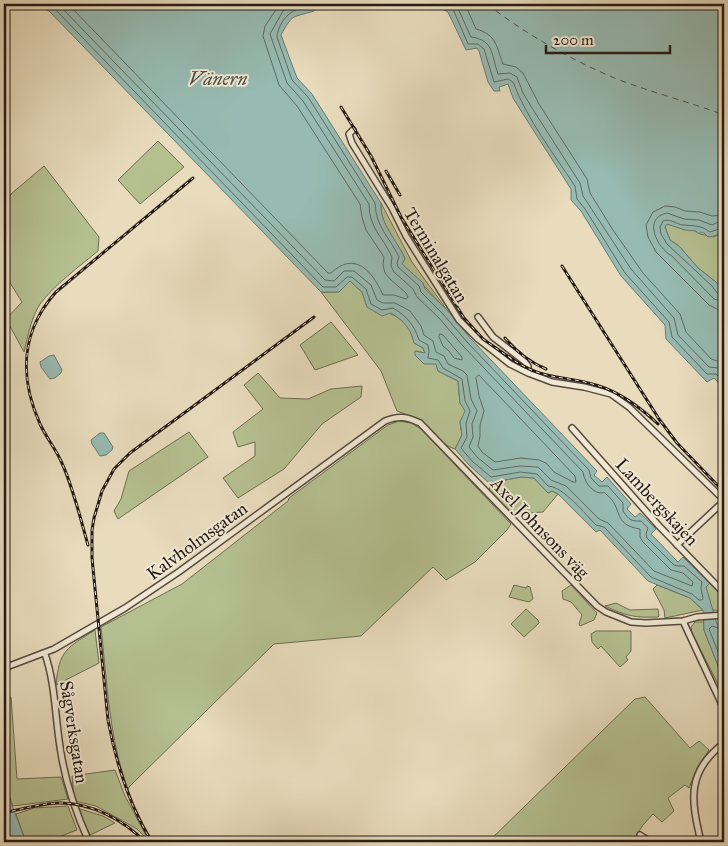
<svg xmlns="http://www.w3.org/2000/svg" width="728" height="846" font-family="'IM FELL Great Primer',serif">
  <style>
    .green { fill: #b5c091; stroke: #6d6d52 }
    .water { fill: #97bbb2; stroke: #697b73 }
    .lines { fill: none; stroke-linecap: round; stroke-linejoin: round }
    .shore { stroke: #5e6a63; stroke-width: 1 }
    .ferry { stroke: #4d524b; stroke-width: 1; stroke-dasharray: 6 5; stroke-linecap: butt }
    .minor-casing { stroke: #564a3e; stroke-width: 8 }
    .minor { stroke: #f0e8d4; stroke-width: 5 }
    .rail-casing { stroke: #251a14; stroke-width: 3 }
    .rail { stroke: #f0e8d4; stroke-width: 1; stroke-dasharray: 4; stroke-linecap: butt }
    .labels { text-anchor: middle; stroke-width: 4; stroke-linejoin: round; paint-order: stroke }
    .street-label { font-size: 18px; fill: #251a14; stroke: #f0e8d4 }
    .water-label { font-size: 19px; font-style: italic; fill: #4d524b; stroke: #f0e8d4 }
  </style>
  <rect width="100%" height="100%" fill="#e8dcbd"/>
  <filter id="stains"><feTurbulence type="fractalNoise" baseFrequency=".004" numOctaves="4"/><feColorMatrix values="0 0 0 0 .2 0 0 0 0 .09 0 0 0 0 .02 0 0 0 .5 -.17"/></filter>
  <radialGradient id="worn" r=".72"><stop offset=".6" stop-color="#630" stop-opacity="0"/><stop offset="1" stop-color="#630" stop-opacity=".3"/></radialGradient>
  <path class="green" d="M158,141L184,167L140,204L118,180Z
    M44,166L99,237L98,251C81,265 53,286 40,304C31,318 28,336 24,352L6,319L22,302L4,273V208L11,194Z
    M381,203L412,262L447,310C431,295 419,278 401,264L405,258C396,240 379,223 381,203Z
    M667,224L697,231L700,234L714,237L720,234H724V292L716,282L698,268L679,246L670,240L665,227Z
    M350,281L362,292L367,307C391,313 408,316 414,343L423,348L425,353L416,351L415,355L436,364L438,371L458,381L460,403L466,411L460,422L462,435L455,449C443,446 436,433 427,426C418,419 408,415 397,411L381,371L321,292H339Z
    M331,322L358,355L315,370L300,345Z
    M258,373L280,398L308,399L331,389L362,386L361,397L322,424L284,469L238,498L223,478L255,456V442L238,447L233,432L263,409L244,385Z
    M399,421L411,423L421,429L511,524L507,530L475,562L446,580L433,567L361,636L274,644L129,787L128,790C109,738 107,682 101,627L182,584L288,501L289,498L388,425Z
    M189,432L208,457L118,519L114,511L121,499L129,471Z
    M521,477L534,478L548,493L552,491L558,494L543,512L512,514L490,492L489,483Z
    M710,583L724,598V611L712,610L706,587Z
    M514,585L526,588L527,586L530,587L533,599L529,602L509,597Z
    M571,585L597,613L594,620L580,626L579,624L582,615L571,602L563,599L562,591Z
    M657,585L690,598L703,610L665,618L664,610L653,589Z
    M616,603L630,610L658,609L659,616L658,617C635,618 626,616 605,606Z
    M526,609L538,620L539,623L524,637L511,624Z
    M695,622H704V630L724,681V696L692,633L691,627Z
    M95,630L99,663L56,685C59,650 67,648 95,630Z
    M596,631H631V651L626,657L628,660L620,667L601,646L598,649L592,642L591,634Z
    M11,697L17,779L61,777L68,799L13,806L4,783V698Z
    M645,697L690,748L699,741L709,750L697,768L689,788L685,785L668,798L674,811L662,822L653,814L643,825L632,842H488L635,699Z
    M115,770L125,796L149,841L137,829L96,806L74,801L72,776Z
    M68,806L77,830L56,838L55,842H26L16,814L34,808Z
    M77,808L103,816L115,823L90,835Z"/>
  <path class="water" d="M37,4H336L315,7L314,11C292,18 293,13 281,35L297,78L312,94L381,203C379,223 397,240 405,259L402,264L423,283L425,289L447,310L471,339L597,471L594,475L602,482L607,477L631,504L627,509L635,517L640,513L656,529L651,534L678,562L683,557L710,583L706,587L717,624L724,626V681L704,630L703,610L690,598L648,581L600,530L596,532L558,494L552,491L548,493L534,478L521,477L489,483L469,465L455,449L462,435L460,422L465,411L460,403L458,381L438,371L436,364H424L415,355V351L425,353L423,348L414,343C411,329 404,321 391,313L382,316L367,307L362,292L350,281L339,292H321L49,11Z
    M381,4H724V234C718,233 714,237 708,237L704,233H697L696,231L685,230L667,224L665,227L670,240L679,246L698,268L716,282L724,292V389L714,378L707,382L666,339L665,325L621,276L581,211L571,200V189L523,114L513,98L508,84L499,87L500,91H494L488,82L479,51L477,48L466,50L448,12L432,4Z
    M54,355L62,370L61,373L55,378L50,379L41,367L40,362L49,356Z
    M100,433H104L113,447L112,450L106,455L100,456L92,444L91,440Z
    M4,783L5,787L26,842H4Z"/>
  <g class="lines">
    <path class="shore" d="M47,4L53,7L323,287H336L347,277H352L366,289L371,304L382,310L393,308C407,316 414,325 419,340L428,345L429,351L428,358L438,360L443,368L462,379L465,401L470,411L466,423L467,437L461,448L472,461L491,477L520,472L537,474L548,486C564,487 585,514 596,525L604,527L651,577L692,594L699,600H702L703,598L701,588L702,582L684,566H678L674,565L647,538L646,534L648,528L641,521C631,521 630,521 623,511V503L608,486H599L591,478L589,470L467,342L443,314L421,292L419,286L398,267L397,263L399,257C389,236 376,228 375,203L308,97L292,80L277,37C277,28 286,13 296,10C300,8 305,8 309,7L311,4
      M58,4L325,280L334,281L344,271H354L371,285L377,300L383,303H395L410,311L421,326L424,335L433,341L436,352L444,356L448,364L463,371L467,375L471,399L477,411L472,424L473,437L469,447L477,457L493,470L520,466L538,467L551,480L566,486L599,519L608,523L654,571L692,586L693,582L683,573L671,570L643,542L640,537V529C612,525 623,507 607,495C603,491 605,493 600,493C590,491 584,480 583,472L463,346L439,318L417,297L413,289L394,272L391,266L392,257C383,237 369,228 369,204L303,101L287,83L270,34L283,11L294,4
      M68,4L328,273H331C355,250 373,272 383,295H394L406,299L408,297L406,293L390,279L385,273L383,265L384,257L366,230L362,217L360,204L297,106L279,85L263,36L265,26L280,4
      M443,4L453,9L468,44H478L484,49L494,82L508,79L513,82C527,119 553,153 575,186L577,199L585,209L625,273L669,322L672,337L707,374H716L724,382
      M456,4L471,37C494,40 491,54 498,74L510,73L517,77L523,93L532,108L580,183L583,196L631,269L674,318L678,335L709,367L718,368L724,373
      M465,4L476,29C497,35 496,46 503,64L516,67L523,73L539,104L587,179L590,193L613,230L643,273L680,314L686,332L711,359L724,363
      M724,215L712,216L700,212L685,211L675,207L665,206L653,212L646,225L648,237L656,252L709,305L717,309L724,310
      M724,223L718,222L712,225L699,220L684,219L667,213C642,218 657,248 672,256L714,299L724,302
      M724,229H719L710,232C701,225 693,226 683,225C675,224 671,218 663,221L660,227L661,234L667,244L712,286L718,294L724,296
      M440,334L443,335L462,357V360L454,358L449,351L443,346L439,337Z
      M479,375L575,476L576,482H573L554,472L546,463L539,460L521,458L495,462L482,452L478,446L480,436V425L484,411L479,396L476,378Z
      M724,630L712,626L709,629L724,667"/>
    <path class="ferry" d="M487,4C524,33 568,58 612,77C649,92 687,101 724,115"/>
    <g class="minor-casing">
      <path id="minor" d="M353,130L349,134L352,143L392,208L406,236L459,320L477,338L491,349L510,364L528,373
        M478,317L493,337L524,361L528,366V373L552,382L584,387L611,394L629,407L724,500
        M572,428L659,526L724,593
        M677,545L724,501
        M683,621L724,709
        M45,654C56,686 55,720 61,753C66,785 76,813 89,842
        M4,668L54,649L125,608L180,571L385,421C399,415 407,417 420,423L560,568L597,606L606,612L631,622L646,623L683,621L697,617L724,615
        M640,835L651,842
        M701,842C691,800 686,772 724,743"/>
    </g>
    <use href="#minor" class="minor"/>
    <g class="rail-casing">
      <path id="rail" d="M341,107L371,156L401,217L464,318L483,339L513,360
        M386,171L400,195
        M562,266L659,419L677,443L724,492
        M505,338C517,352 529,362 546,369
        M508,356C542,382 563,374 599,386C621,393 641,408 658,424
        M88,545C80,517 73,487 61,461C55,448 46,437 40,424C19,377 21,331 56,292L193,178
        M4,813C22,809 39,804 58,803C90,802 124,820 145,842
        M152,842C129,805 116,763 108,720L92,558V530L94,518L102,491L114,469L130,453L314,317"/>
    </g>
    <use href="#rail" class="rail"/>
  </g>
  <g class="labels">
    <g class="street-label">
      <text transform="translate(436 255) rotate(59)" y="6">Terminalgatan</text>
      <text transform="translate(657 502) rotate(47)" y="6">Lambergskajen</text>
      <text transform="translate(540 528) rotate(46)" y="6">Axel Johnsons väg</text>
      <text transform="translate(197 541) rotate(-36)" y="6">Kalvholmsgatan</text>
      <text transform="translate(74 732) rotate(81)" y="6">Sågverksgatan</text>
    </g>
    <g class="water-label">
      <text x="218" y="85">Vänern</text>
    </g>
  </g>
  <rect width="728" height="846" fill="none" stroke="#e8dcbd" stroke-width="20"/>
  <rect x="5" y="5" width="718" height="836" fill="none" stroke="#251a14" stroke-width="2.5"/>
  <rect x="10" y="10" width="708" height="826" fill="none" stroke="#251a14"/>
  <path d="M546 45v8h124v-8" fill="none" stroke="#251a14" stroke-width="2.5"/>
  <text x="553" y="45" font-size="15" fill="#251a14" stroke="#f0e8d4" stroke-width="4" paint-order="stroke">200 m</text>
  <rect width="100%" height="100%" filter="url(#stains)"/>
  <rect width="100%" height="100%" fill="url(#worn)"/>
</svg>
